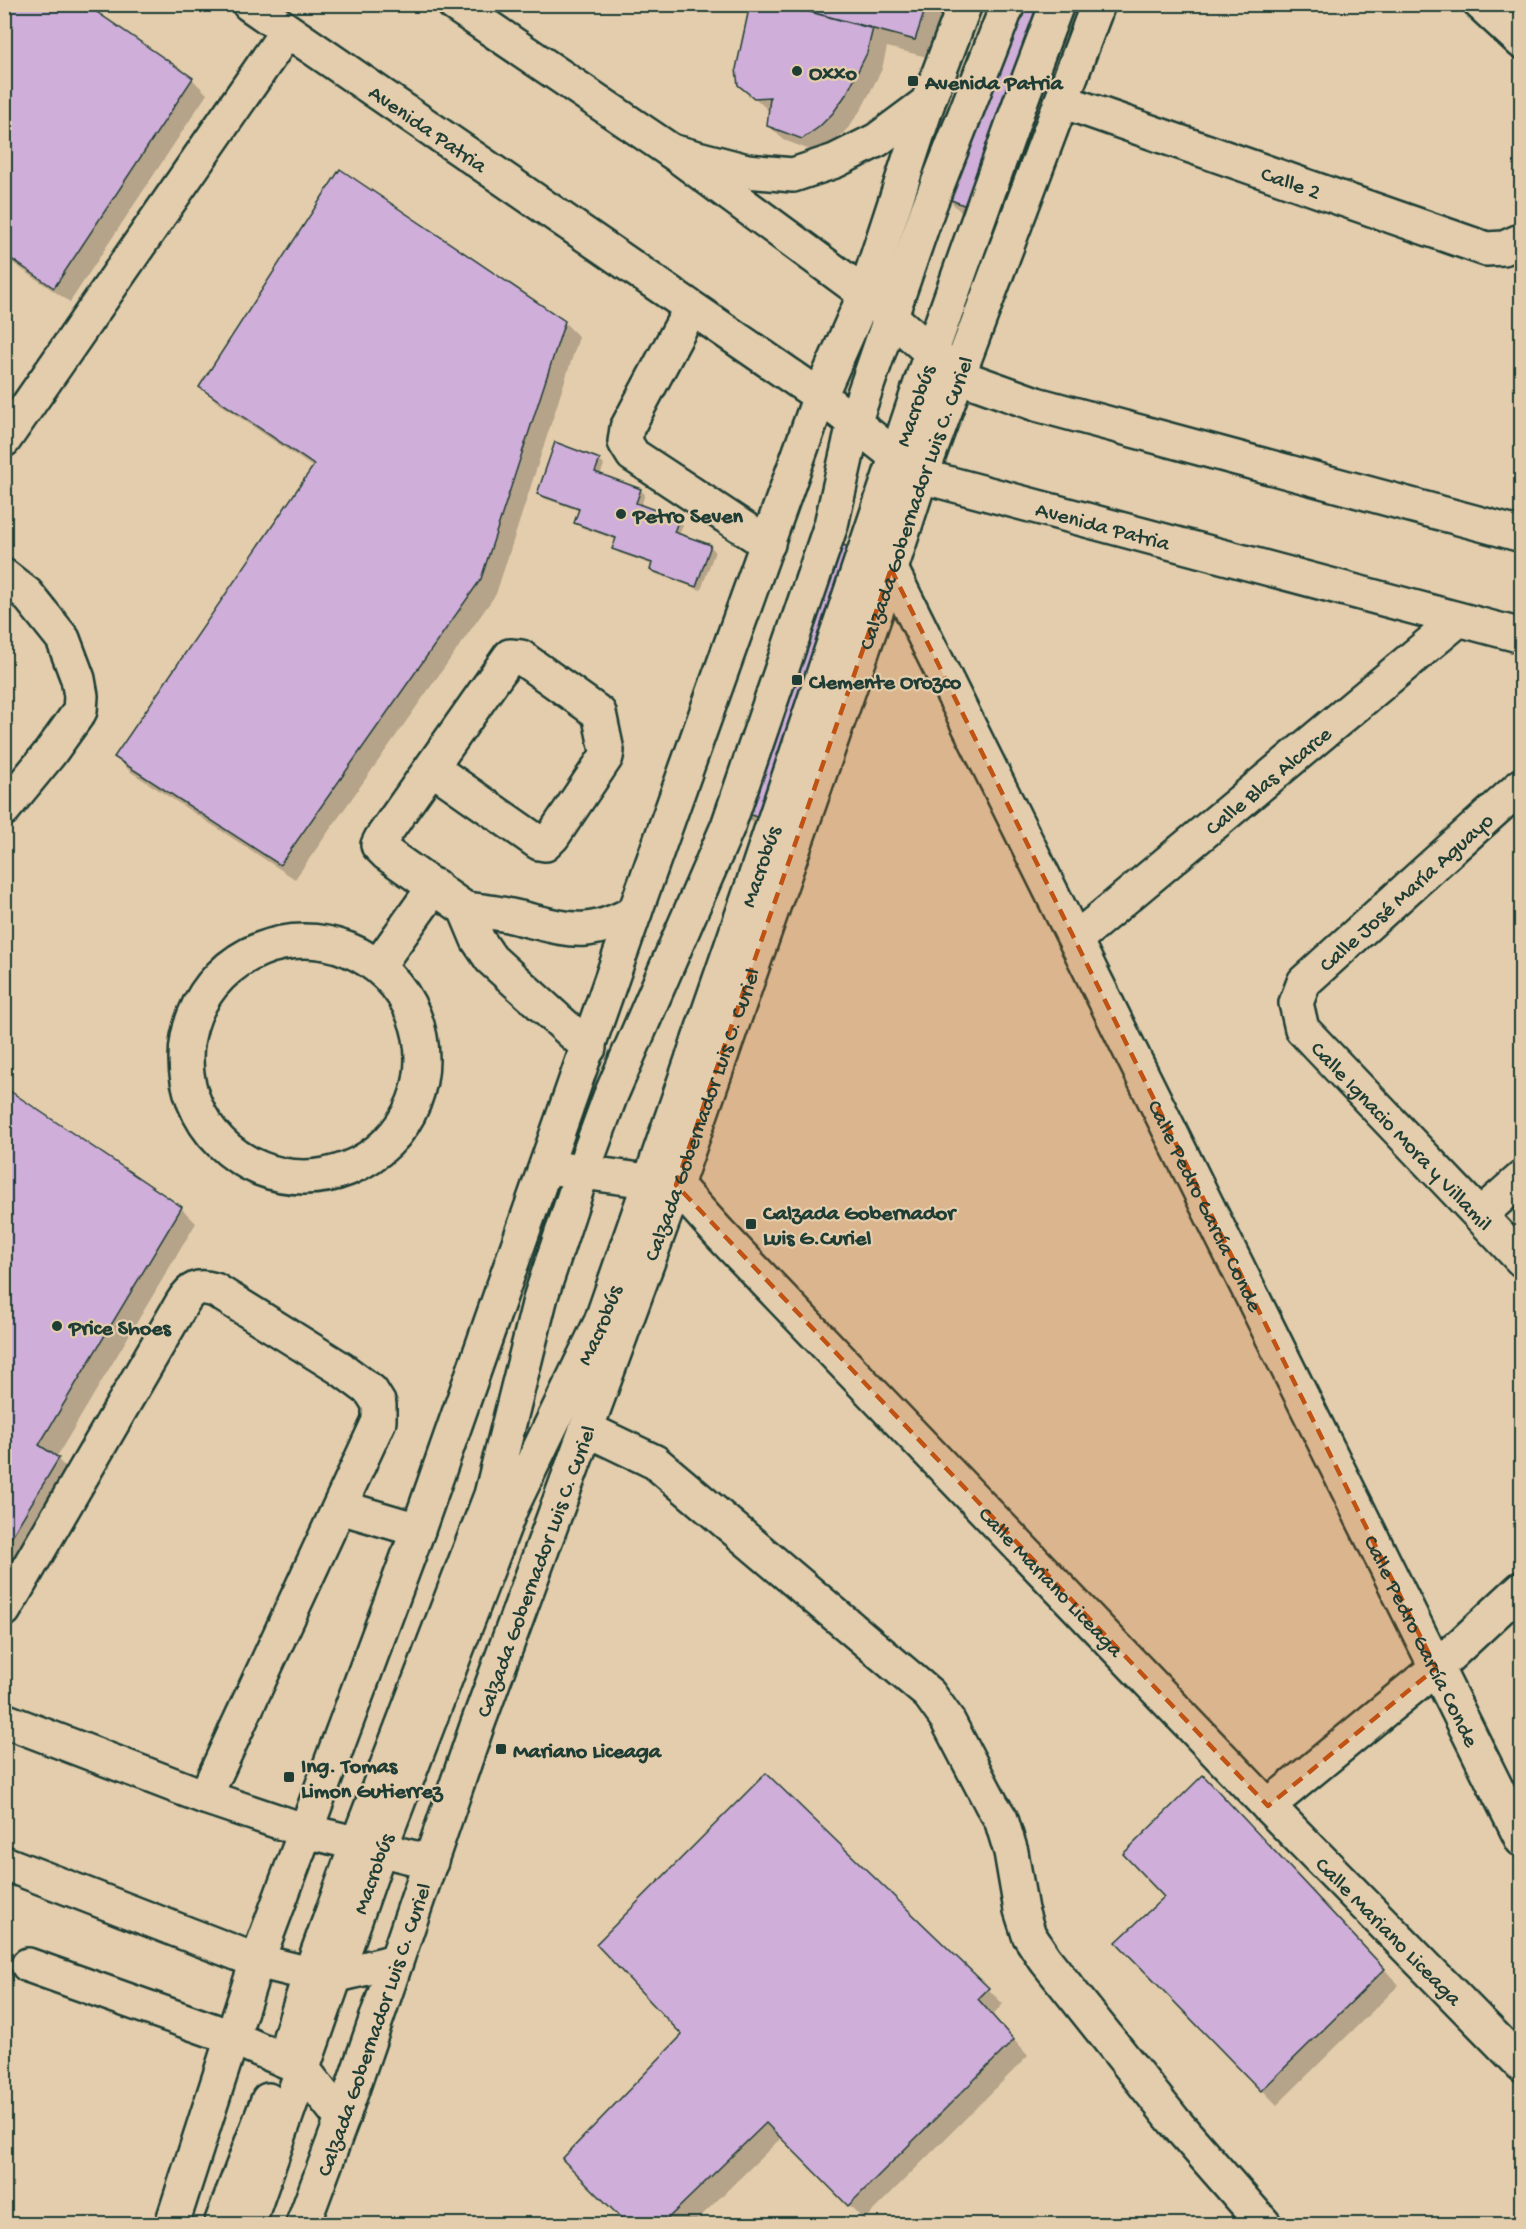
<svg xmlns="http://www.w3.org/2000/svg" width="1526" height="2229" font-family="'Gochi Hand',sans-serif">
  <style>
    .shadow { fill: #0003 }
    .building { fill: #cfaed9; stroke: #1f3d34; stroke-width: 1.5 }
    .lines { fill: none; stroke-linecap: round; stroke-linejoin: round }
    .minor-casing { stroke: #1f3d34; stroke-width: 38 }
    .major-casing { stroke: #1f3d34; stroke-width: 38 }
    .minor { stroke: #e3cdac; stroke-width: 33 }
    .major { stroke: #e3cdac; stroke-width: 33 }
    .marked { fill: #c05314; fill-opacity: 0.2; stroke: #c05314; stroke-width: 4.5; stroke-dasharray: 12 8; stroke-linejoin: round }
    .poi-dot { fill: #1f3d34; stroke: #e3cdac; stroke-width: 2 }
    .labels { text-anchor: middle; stroke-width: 4.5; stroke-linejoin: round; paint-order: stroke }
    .poi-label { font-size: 22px; font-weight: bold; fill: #1f3d34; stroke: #e3cdac; text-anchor: start }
    .street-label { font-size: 22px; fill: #1f3d34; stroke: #e3cdac }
  </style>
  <rect width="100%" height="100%" fill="#e3cdac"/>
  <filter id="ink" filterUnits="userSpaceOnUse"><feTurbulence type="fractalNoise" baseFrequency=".0167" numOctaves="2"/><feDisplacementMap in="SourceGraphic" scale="12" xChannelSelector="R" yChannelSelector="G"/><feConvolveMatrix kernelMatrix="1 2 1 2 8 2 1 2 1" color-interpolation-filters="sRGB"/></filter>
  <g filter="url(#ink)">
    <path class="shadow" d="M4,4L192,79L207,94L70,302L4,257Z
      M718,4H953L935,59L887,47L882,69L862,108L848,128L834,142L818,153L784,140L768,125L770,112L740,84L750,12Z
      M1017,4L982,220L961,212L945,196Z
      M564,322L579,337L496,594L295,879L131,772L116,757L314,468L217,402L201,387Z
      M599,460L604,465L600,475L640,490L645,494L641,506L678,520L683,525L679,535L710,546L715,551L701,590L656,574L652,569L653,565L619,553L614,548L617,540L580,527L576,522L580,511L543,498L538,493Z
      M833,542L756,826L741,810Z
      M4,1088L181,1208L196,1223L56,1458L73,1474L4,1589Z
      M1218,1792L1399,1985L1277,2105L1118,1942L1166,1897Z
      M988,1989L1003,2004L992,2015L1028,2056L864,2220L782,2137L693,2224H629L564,2159Z"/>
    <path class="building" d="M4,4H85L193,78L54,288L4,254Z
      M750,4H780L873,28L867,53L847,93L833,113L819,127L802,139L767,126L770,97L754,98L738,85L736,69Z
      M780,4H927L915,40Z
      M1015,4H1043L966,206L944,197Z
      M340,169L565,321L481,579L280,865L114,757L314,465L199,387Z
      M555,442L600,459L595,472L641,489L636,503L679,519L674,532L711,545L696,587L650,570L652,563L612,549L616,538L574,523L579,509L537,494Z
      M832,540L855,550L763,819L739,811Z
      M4,1087L182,1207L39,1445L59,1458L4,1549Z
      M766,1773L989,1988L978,1999L1014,2040L848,2206L766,2123L662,2224H627L562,2159L682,2035L596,1944Z
      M1203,1775L1385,1969L1261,2091L1116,1942L1164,1897L1123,1854Z"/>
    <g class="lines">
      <g class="minor-casing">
        <g id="minor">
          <path id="s1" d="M249,4L820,396L921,476L1522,636"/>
          <path d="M454,4L671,151L865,294L958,376L1036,404L1522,535"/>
          <path d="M1481,4L1522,42"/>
          <path id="s2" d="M1062,101L1486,249L1504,248L1522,240"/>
          <path d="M691,308L627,428L625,442L633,455L768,544"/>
          <path d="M4,440L287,31"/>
          <path id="s3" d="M891,569L1522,1840"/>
          <path d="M4,576L27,594L63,639L78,679L81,696L80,711L50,753L4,809"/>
          <path d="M432,768L539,843L545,844L553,836L606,757L607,751L599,713L526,661L521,657L510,656L381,839L378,845L387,854L465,909L478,940L491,959L589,1048"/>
          <path id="s4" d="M1522,785L1304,982L1296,1003L1302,1029L1522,1260"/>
          <path d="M465,909C483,911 502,913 520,918C570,930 587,938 635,912"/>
          <path id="s5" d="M1076,939L1458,620"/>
          <circle cx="304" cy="1059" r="118"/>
          <path d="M378,966L435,886"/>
          <path id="s6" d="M561,1169L676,1185L719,1233L1268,1806L1522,2065"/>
          <path d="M1480,1215L1522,1178"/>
          <path d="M586,1429L655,1462L929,1694L947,1719L992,1805L1001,1819L1011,1852L1021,1910L1029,1935L1044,1958L1174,2121L1264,2224"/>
          <path d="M340,1507L418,1530"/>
          <path d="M4,1610L182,1303C191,1288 198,1285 215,1290L340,1368L371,1391L379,1404V1421L205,1797"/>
          <path d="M4,1720L205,1797L306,1831L431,1862"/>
          <path d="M1268,1806L1436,1668L1522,1588"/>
          <path d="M4,1863L257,1961L310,1974L334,1976L396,1961"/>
          <path d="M28,1965L231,2037L302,2068L342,2119"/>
          <path d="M290,2037L310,1974L357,1844L491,1495L541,1296L582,1173L610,1097L728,826L831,525L854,423L928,209L1008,4"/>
          <path d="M221,2224L268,2100"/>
          <path id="s7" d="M248,2224L380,1849L511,1508L601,1322L752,887L931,353L1024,92L1057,4"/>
        </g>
      </g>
      <g class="major-casing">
        <g id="major">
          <path d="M671,151L747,171L793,175L835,161L877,140L928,102"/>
          <path d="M172,2224L257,1961L418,1530L635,912L820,396L865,294L928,102L965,4"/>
          <path id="s8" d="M303,2224L342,2119L477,1726L676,1185L891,569L921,476L958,376L1098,4"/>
        </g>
      </g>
      <use href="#minor" class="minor"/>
      <use href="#major" class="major"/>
    </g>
  </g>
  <path class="marked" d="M891,569L1436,1668L1268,1806L676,1185Z"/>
  <g class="poi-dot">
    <circle cx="797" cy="71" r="6"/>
    <rect x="907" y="75" width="12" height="12" rx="3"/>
    <circle cx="621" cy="514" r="6"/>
    <rect x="791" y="674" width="12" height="12" rx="3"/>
    <rect x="745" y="1218" width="12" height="12" rx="3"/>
    <circle cx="57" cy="1326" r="6"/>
    <rect x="495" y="1743" width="12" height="12" rx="3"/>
    <rect x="283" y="1771" width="12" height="12" rx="3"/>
  </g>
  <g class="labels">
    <g class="poi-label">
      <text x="809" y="79">Oxxo</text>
      <text x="925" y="89">Avenida Patria</text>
      <text x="633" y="522">Petro Seven</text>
      <text x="809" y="688">Clemente Orozco</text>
      <text x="763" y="1219">Calzada Gobernador<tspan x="763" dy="25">Luis G.Curiel</tspan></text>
      <text x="69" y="1334">Price Shoes</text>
      <text x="513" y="1757">Mariano Liceaga</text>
      <text x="301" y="1772">Ing. Tomas<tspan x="301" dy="25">Limon Gutierrez</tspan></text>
    </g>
    <g class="street-label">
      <text dy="8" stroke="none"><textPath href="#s1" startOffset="218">Avenida Patria</textPath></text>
      <text dy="8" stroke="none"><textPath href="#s2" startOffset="243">Calle 2</textPath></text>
      <text dy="8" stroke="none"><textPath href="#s7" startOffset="1938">Macrobús</textPath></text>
      <text dy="8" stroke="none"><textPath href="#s8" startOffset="1827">Calzada Gobernador Luis C. Curiel</textPath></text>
      <text dy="8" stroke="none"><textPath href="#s1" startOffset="1010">Avenida Patria</textPath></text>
      <text dy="8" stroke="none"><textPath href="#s5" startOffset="249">Calle Blas Alcarce</textPath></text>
      <text dy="8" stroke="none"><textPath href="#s7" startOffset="1452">Macrobús</textPath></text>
      <text transform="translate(1405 891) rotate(-42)" y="8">Calle José María Aguayo</text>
      <text dy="8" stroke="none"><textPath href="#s8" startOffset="1179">Calzada Gobernador Luis C. Curiel</textPath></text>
      <text dy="8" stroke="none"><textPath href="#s4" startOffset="489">Calle Ignacio Mora y Villamil</textPath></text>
      <text dy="8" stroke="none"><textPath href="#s3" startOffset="710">Calle Pedro García Conde</textPath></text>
      <text dy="8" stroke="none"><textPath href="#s7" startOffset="966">Macrobús</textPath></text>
      <text dy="8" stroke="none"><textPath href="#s8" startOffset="693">Calzada Gobernador Luis C. Curiel</textPath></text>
      <text dy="8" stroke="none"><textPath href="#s6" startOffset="662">Calle Mariano Liceaga</textPath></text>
      <text dy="8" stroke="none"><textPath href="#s3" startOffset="1196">Calle Pedro García Conde</textPath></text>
      <text dy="8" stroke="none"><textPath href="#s7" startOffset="372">Macrobús</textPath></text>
      <text dy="8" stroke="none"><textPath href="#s6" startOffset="1148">Calle Mariano Liceaga</textPath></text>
      <text dy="8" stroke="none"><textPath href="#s8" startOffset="207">Calzada Gobernador Luis C. Curiel</textPath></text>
    </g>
  </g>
  <rect width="1526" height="2229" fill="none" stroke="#e3cdac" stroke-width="24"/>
  <rect x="12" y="12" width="1502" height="2205" fill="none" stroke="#1f3d34" stroke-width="2" filter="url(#ink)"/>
</svg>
